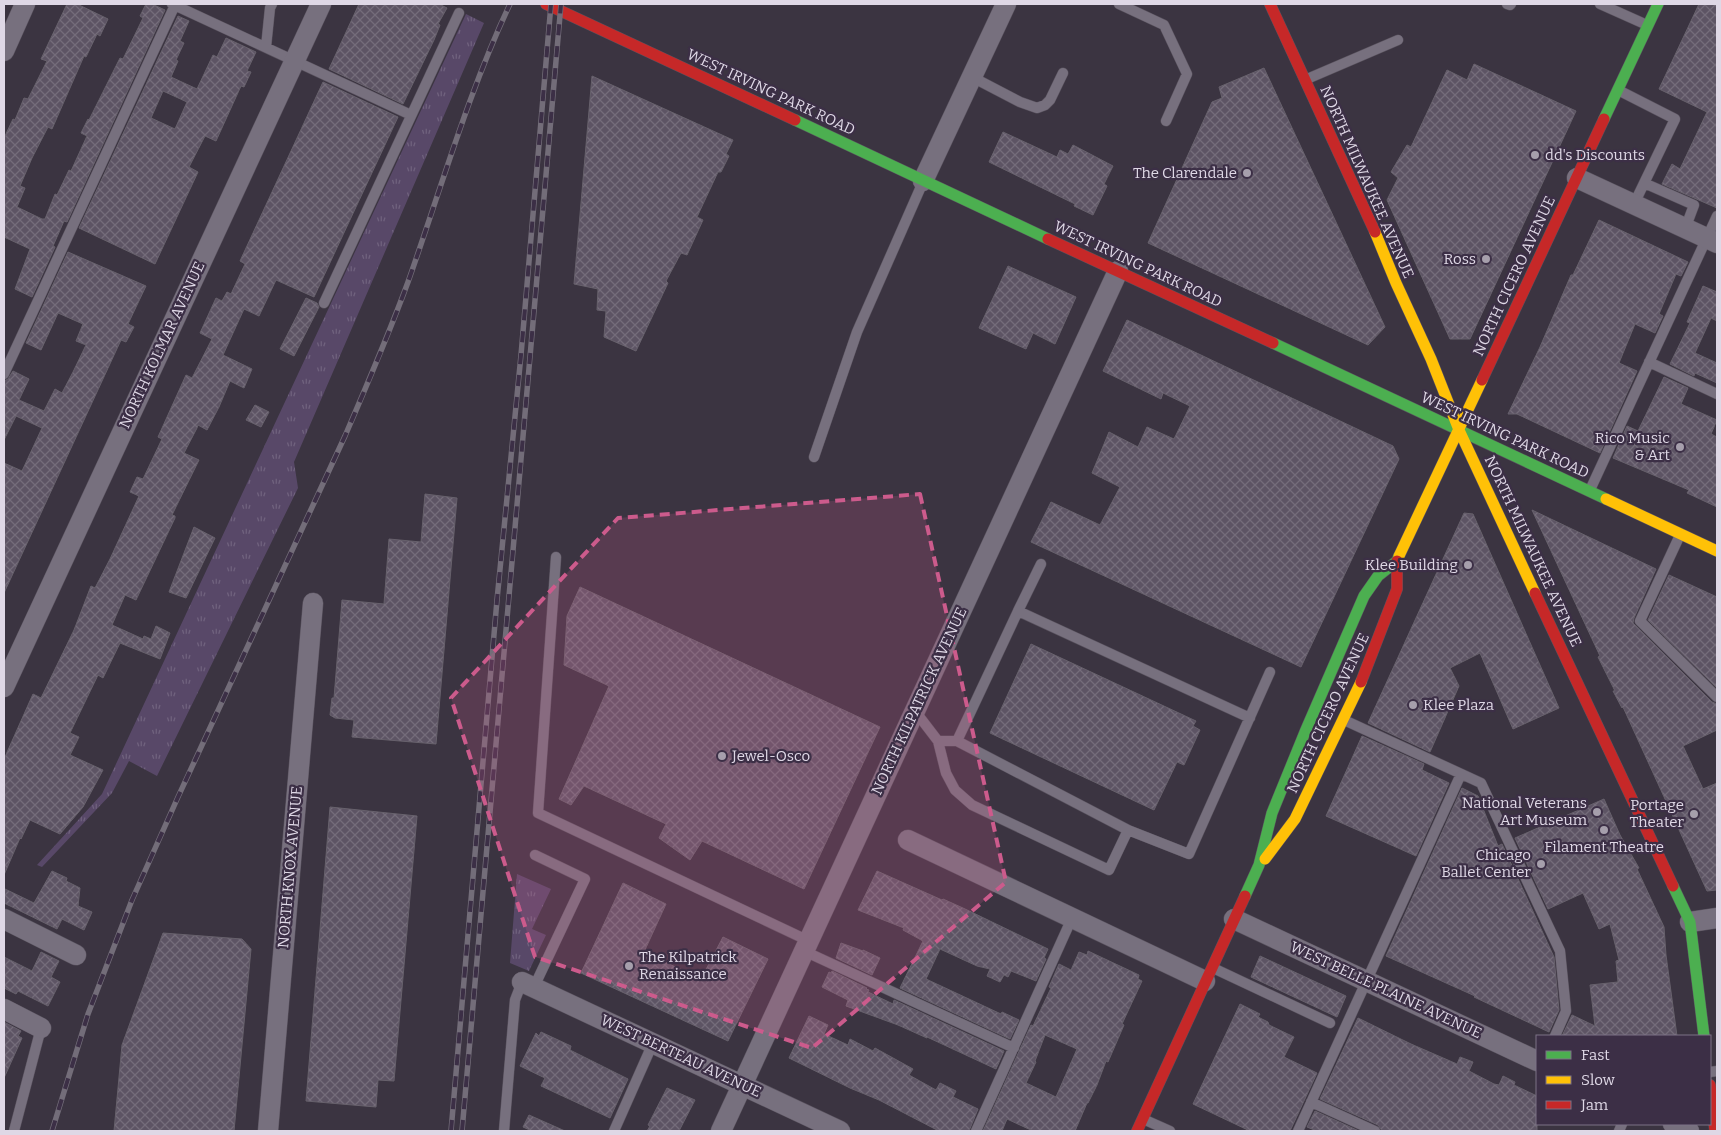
<svg xmlns="http://www.w3.org/2000/svg" width="1721" height="1135" font-family="Bitter,serif">
  <style>
    .grass { fill: url(#grass-tufts) }
    .building { fill: url(#building-cross-hatch); stroke: #67616c; fill-rule: evenodd }
    .lines { fill: none; stroke-linecap: round; stroke-linejoin: round }
    .lane-casing { stroke: #59525e; stroke-width: 11 }
    .street-casing { stroke: #59525e; stroke-width: 21 }
    .fast-casing { stroke: #59525e; stroke-width: 12 }
    .slow-casing { stroke: #59525e; stroke-width: 12 }
    .jam-casing { stroke: #59525e; stroke-width: 12 }
    .lane { stroke: #77707e; stroke-width: 10 }
    .street { stroke: #77707e; stroke-width: 20 }
    .fast { stroke: #4caf50; stroke-width: 11 }
    .slow { stroke: #ffc107; stroke-width: 11 }
    .jam { stroke: #c62828; stroke-width: 11 }
    .rail-casing { stroke: #736d79; stroke-width: 5.5 }
    .rail { stroke: #3c2f46; stroke-width: 4; stroke-dasharray: 11; stroke-linecap: butt }
    .marked { fill: #cc5b8c; fill-opacity: 0.2; stroke: #cc5b8c; stroke-width: 4; stroke-dasharray: 10 6; stroke-linejoin: round }
    .poi-dot { fill: #a69fac; stroke: #3c2f46; stroke-width: 2 }
    .labels { text-anchor: middle; stroke-width: 4.5; stroke-linejoin: round; paint-order: stroke }
    .street-label { font-size: 15px; fill: #dfd8e6; stroke: #3c2f46 }
    .poi-label { font-size: 15px; fill: #dfd8e6; stroke: #3c2f46; text-anchor: end }
  </style>
  <defs>
    <pattern id="grass-tufts" width="24" height="20" patternUnits="userSpaceOnUse" patternTransform="scale(1.25)"><rect width="24" height="20" fill="#584868"/><path d="M3 7l-1-3M5 7V3M7 7l1-3M15 17l-1-3M17 17v-4M19 17l1-3" fill="none" stroke="#70627e"/></pattern>
    <pattern id="building-cross-hatch" width="8" height="8" patternUnits="userSpaceOnUse" patternTransform="scale(1.25)"><rect width="8" height="8" fill="#5d5464"/><path d="M0 0l8 8M0 8l8-8" fill="none" stroke="#746c7a"/></pattern>
  </defs>
  <rect width="100%" height="100%" fill="#3b3441"/>
  <path class="grass" d="M466,14L484,23L294,462L298,488L157,776L129,761L112,793L42,867L37,865L102,794Z
    M517,874L551,889L532,929L546,935L529,971L510,963Z"/>
  <path class="building" d="M67,4H77L108,19L100,36L97,34L86,57L84,56L52,129L48,127L32,158L20,186L25,188L17,207L42,219H45L55,194L57,195L69,170L71,171L87,136L81,133L88,119L89,120L120,58L123,59L143,18L140,16L146,4H152L165,10L67,222L64,221L53,246L55,247L32,297L15,289L30,249L4,237V138L13,119L15,120L24,98L28,99L47,61L41,59Z
    M359,4H439L447,8L438,24L440,25L434,40L403,104L329,69Z
    M1699,4H1717V208L1662,184L1672,164L1680,169L1707,112L1659,89Z
    M178,16L189,21L180,41L184,43L176,60L178,61L171,77L197,89L213,55L217,57L226,38L256,52L247,71L251,72L244,87L241,86L216,141L205,136L189,167L198,172L155,264L79,228ZM163,91L187,102L175,129L151,118Z
    M1474,64L1576,111L1470,339H1450L1387,200L1398,178L1391,172L1407,145L1411,147L1447,70L1467,80Z
    M1264,68L1385,327L1368,345L1148,243L1212,102L1222,98L1219,87Z
    M592,76L733,140L726,154L729,156L721,172H718L697,217L703,220L687,255L681,253L666,281L668,283L636,351L604,337L606,311L597,310L598,289L574,284Z
    M323,82L398,117L314,297L276,280L259,316L244,309L223,355L252,369L244,388L230,381L219,407L207,430L198,425L197,428L184,453L199,460L172,515L175,516V518L136,600L125,595L112,625L143,639L144,636L151,639L156,626L170,633L160,659L120,643L103,678L98,675L70,733L79,737L70,755L103,770L83,807L60,834L30,820L21,839L20,838L4,875V759L33,694L41,698L74,630L91,586L95,588L110,559L139,496L130,492L137,477L143,479L162,439L158,437L186,375L192,378L212,339L200,333L216,298L222,301L227,292L231,294L245,264L240,261Z
    M1003,132L1057,157L1060,150L1068,154L1073,145L1113,166L1104,184L1107,186L1093,215L1074,206L1075,204L989,162Z
    M1599,220L1688,262L1681,276L1676,274L1659,314L1663,316L1655,333L1635,324L1619,363L1637,371L1600,453L1517,414H1508L1540,347L1571,275H1573Z
    M68,252L146,286L128,324L134,327L126,342L121,340L4,593V463L22,471L42,428L16,416L4,440V381L8,379L13,371L29,379L19,400L44,411L55,389L62,393L73,372L86,345L76,341L83,324L58,313L41,350L26,343Z
    M1008,266L1076,297L1055,344L1033,333L1026,349L979,328Z
    M1703,286L1717,292V321L1711,318L1695,353L1717,363V383L1695,373L1694,376L1670,364L1690,323L1687,322Z
    M306,298L317,303L319,307L294,356L280,349Z
    M1127,320L1393,446L1399,459L1301,667L1031,542L1051,502L1100,525L1120,487L1092,473L1109,432L1138,447L1147,427L1174,439L1190,406L1163,393L1161,399L1103,371Z
    M1664,377L1688,388L1681,404L1717,420L1711,434L1717,437V507L1687,493L1689,490L1613,458L1627,426L1638,431Z
    M255,405L269,412L261,427L246,420Z
    M425,494L457,498L436,744L352,737L354,720L335,718L330,715L332,698H334L342,600L384,604L389,539L421,542Z
    M1532,510L1656,569L1634,618L1633,623L1712,702L1717,704V730L1683,746L1703,789L1717,783V890L1707,891L1623,707L1622,708L1613,691H1615L1598,657L1600,656Z
    M1464,513L1473,514L1559,708L1513,729L1480,653L1450,668L1459,686L1430,752L1368,723Z
    M194,527L215,538L186,598L169,592Z
    M1669,575L1717,597V688L1648,620Z
    M580,587L880,727L804,889L702,841L690,860L659,838L666,824L584,786L571,805L559,799L609,686L564,665L567,616Z
    M1031,644L1196,721L1193,726L1200,730L1184,765L1177,762L1154,810L990,733Z
    M1362,736L1424,764L1422,770L1449,783L1416,856L1326,816Z
    M1462,788L1478,796L1498,846L1502,844L1554,957L1559,1010L1549,1032L1474,997L1475,996L1386,956Z
    M1604,799L1620,835L1639,868L1637,869L1664,927L1666,955L1677,1036H1562L1572,1015L1595,1026L1590,985L1618,982L1616,961L1619,960L1610,924L1599,929L1583,893L1548,909L1515,838Z
    M330,807L417,816L394,1081L378,1080L376,1107L306,1101Z
    M52,871L67,878L66,881L80,888L78,906L92,912L84,930L62,919L57,929L4,903L5,889L34,903Z
    M877,871L942,900L943,899L963,908L1048,949L1044,958L1046,959L1036,981L1011,971L1008,977L1004,975L1000,982L987,976L990,969L977,966L940,949L926,979L1001,1014L1002,1012L1019,1020L1010,1039L900,988L923,941L903,930L904,928L858,910Z
    M623,883L666,904L644,952L701,979L723,937L768,959L728,1041L581,973Z
    M163,933L242,939L251,949L234,1131H114L122,1045Z
    M841,943L863,951V950L880,958L872,975L836,958Z
    M1088,951L1139,975L1138,979L1142,981L1122,1024L1124,1025L1108,1062L1106,1061L1097,1085L1088,1103H1087L1075,1131H1033L1007,1119L1002,1131H983L1031,1025L1033,1026L1051,988L1049,987L1059,964L1071,970L1079,952L1087,955ZM1045,1035L1077,1049L1056,1097L1026,1083L1036,1062L1035,1061Z
    M41,952L59,961L51,977L60,982L48,1006L18,991L16,994L4,988V957L32,971Z
    M1260,956L1346,996L1337,1017L1251,977Z
    M832,971L867,988L866,989L869,990L868,992L893,1004L894,1000L1004,1051L996,1069L927,1037V1038L898,1025L846,1006L848,1000L822,987L829,972L831,973Z
    M1240,1004L1260,1014L1258,1017L1268,1022L1269,1025L1294,1037L1284,1057L1317,1073L1290,1131H1250L1193,1104Z
    M809,1016L828,1025L824,1034L848,1045L850,1039L873,1051L875,1048L913,1069L909,1075L936,1090L940,1083L956,1091L953,1097L978,1109L969,1131H939L879,1100L850,1088L789,1058Z
    M1358,1018L1411,1044L1457,1064L1460,1057L1473,1062L1469,1071L1494,1084L1499,1085L1503,1076L1515,1082L1514,1085L1537,1096V1131H1382L1378,1125L1320,1099Z
    M4,1022L21,1031L18,1036L22,1038L4,1078Z
    M541,1032L571,1046L570,1050L628,1079L610,1118L541,1086L545,1078L520,1066L536,1033L539,1036Z
    M667,1088L695,1100L679,1131H647L650,1126L648,1125Z
    M1315,1111L1359,1131H1317L1307,1127Z
    M529,1115L565,1131H532L523,1127Z"/>
  <g class="lines">
    <g class="lane-casing">
      <path id="lane" d="M172,4L411,115
        M1119,4L1164,25L1187,74L1166,121
        M1507,4L1510,5L1511,4
        M1600,4L1647,25
        M266,47L270,8L272,4
        M972,77L1020,102L1037,108L1045,105L1050,100L1063,73
        M1307,79L1398,40
        M1618,90L1675,119L1634,204
        M1644,183L1694,205L1685,229
        M324,303L459,13
        M1649,362L1717,394
        M4,374L175,5
        M814,457L857,332L923,182
        M1590,490L1717,216
        M1680,535L1640,621L1717,697
        M556,557L538,813L809,941
        M1041,564L1018,611L1250,718
        M915,711L938,741L946,773L955,790L972,805L1109,870L1128,830L1189,854L1270,672
        M1344,720L1481,783L1560,951L1566,1011L1555,1036
        M938,741H957L1128,830
        M957,741L1018,611
        M804,951L1014,1048
        M1213,968L1330,1023
        M534,987L585,879L535,855
        M1710,1072L1717,1071
        M1311,1102L1375,1131
        M1143,1119L1170,1131
        M14,1131L41,1028
        M504,1131L515,1000L522,982
        M614,1131L653,1043
        M976,1131L1072,918
        M1298,1131L1461,774
        M1619,1131L1622,1124"/>
    </g>
    <g class="street-casing">
      <path id="street" d="M4,51L25,4
        M1577,178L1717,243
        M923,181L1006,4
        M4,687L321,4
        M908,840L1205,981
        M4,919L76,955
        M1234,919L1537,1061
        M1690,922L1717,918
        M522,982L840,1131
        M4,1009L41,1028
        M1673,1124L1689,1131
        M268,1131L313,603
        M721,1131L1118,271"/>
    </g>
    <g class="fast-casing">
      <path id="fast" d="M1604,119L1658,4
        M795,120L1048,239
        M1273,343L1606,499
        M1673,886L1690,922L1704,1036
        M1245,896L1259,865L1272,813L1305,732L1364,596L1378,576L1397,561L1399,556"/>
    </g>
    <g class="slow-casing">
      <path id="slow" d="M1375,232L1396,283L1431,359L1459,430L1535,593
        M1606,499L1717,551
        M1399,556L1482,380
        M1265,859L1295,819L1361,682"/>
    </g>
    <g class="jam-casing">
      <path id="jam" d="M546,4L795,120
        M1270,4L1375,232
        M1048,239L1273,343
        M1482,380L1604,119
        M1535,593L1673,886
        M1361,682L1397,589V561
        M1710,1085L1715,1131
        M1137,1131L1245,896"/>
    </g>
    <use href="#lane" class="lane"/>
    <use href="#street" class="street"/>
    <use href="#fast" class="fast"/>
    <use href="#slow" class="slow"/>
    <use href="#jam" class="jam"/>
    <g class="rail-casing">
      <path id="rail" d="M52,1131L88,1014L132,900L178,797L345,436C367,385 389,334 408,282C441,189 468,93 510,4
        M451,1131L497,600L521,355L551,4
        M462,1131L561,4"/>
    </g>
    <use href="#rail" class="rail"/>
  </g>
  <path class="marked" d="M920,494L1006,882L812,1048L535,957L451,698L618,518Z"/>
  <g class="poi-dot">
    <circle cx="1535" cy="155" r="5"/>
    <circle cx="1247" cy="173" r="5"/>
    <circle cx="1486" cy="259" r="5"/>
    <circle cx="1680" cy="447" r="5"/>
    <circle cx="1468" cy="565" r="5"/>
    <circle cx="1413" cy="705" r="5"/>
    <circle cx="722" cy="756" r="5"/>
    <circle cx="1597" cy="812" r="5"/>
    <circle cx="1694" cy="814" r="5"/>
    <circle cx="1604" cy="830" r="5"/>
    <circle cx="1541" cy="864" r="5"/>
    <circle cx="629" cy="966" r="5"/>
  </g>
  <g class="labels">
    <g class="street-label">
      <text transform="translate(771 92) rotate(25)" y="5">WEST IRVING PARK ROAD</text>
      <text transform="translate(1367 182) rotate(66)" y="5">NORTH MILWAUKEE AVENUE</text>
      <text transform="translate(1138 264) rotate(25)" y="5">WEST IRVING PARK ROAD</text>
      <text transform="translate(1514 276) rotate(-65)" y="5">NORTH CICERO AVENUE</text>
      <text transform="translate(162 345) rotate(-65)" y="5">NORTH KOLMAR AVENUE</text>
      <text transform="translate(1505 435) rotate(25)" y="5">WEST IRVING PARK ROAD</text>
      <text transform="translate(1533 551) rotate(65)" y="5">NORTH MILWAUKEE AVENUE</text>
      <text transform="translate(919 701) rotate(-65)" y="5">NORTH KILPATRICK AVENUE</text>
      <text transform="translate(1328 713) rotate(-65)" y="5">NORTH CICERO AVENUE</text>
      <text transform="translate(290 867) rotate(-85)" y="5">NORTH KNOX AVENUE</text>
      <text transform="translate(1386 990) rotate(25)" y="5">WEST BELLE PLAINE AVENUE</text>
      <text transform="translate(681 1056) rotate(25)" y="5">WEST BERTEAU AVENUE</text>
    </g>
    <g class="poi-label">
      <text x="1545" y="160" text-anchor="start">dd's Discounts</text>
      <text x="1237" y="178">The Clarendale</text>
      <text x="1476" y="264">Ross</text>
      <text x="1670" y="443">Rico Music<tspan x="1670" dy="17">&amp; Art</tspan></text>
      <text x="1458" y="570">Klee Building</text>
      <text x="1423" y="710" text-anchor="start">Klee Plaza</text>
      <text x="732" y="761" text-anchor="start">Jewel-Osco</text>
      <text x="1587" y="808">National Veterans<tspan x="1587" dy="17">Art Museum</tspan></text>
      <text x="1684" y="810">Portage<tspan x="1684" dy="17">Theater</tspan></text>
      <text x="1604" y="852" text-anchor="middle">Filament Theatre</text>
      <text x="1531" y="860">Chicago<tspan x="1531" dy="17">Ballet Center</tspan></text>
      <text x="639" y="962" text-anchor="start">The Kilpatrick<tspan x="639" dy="17">Renaissance</tspan></text>
    </g>
  </g>
  <rect width="1721" height="1135" fill="none" stroke="#dfd8e6" stroke-width="10"/>
  <rect x="1536" y="1035" width="175" height="90" fill="#3c2f46" stroke="#7d7386"/>
  <rect x="1546" y="1051" width="25" height="8" fill="#4caf50" stroke="#7d7386"/>
  <text x="1581" y="1060" font-size="15" fill="#dfd8e6">Fast</text>
  <rect x="1546" y="1076" width="25" height="8" fill="#ffc107" stroke="#7d7386"/>
  <text x="1581" y="1085" font-size="15" fill="#dfd8e6">Slow</text>
  <rect x="1546" y="1101" width="25" height="8" fill="#c62828" stroke="#7d7386"/>
  <text x="1581" y="1110" font-size="15" fill="#dfd8e6">Jam</text>
</svg>
